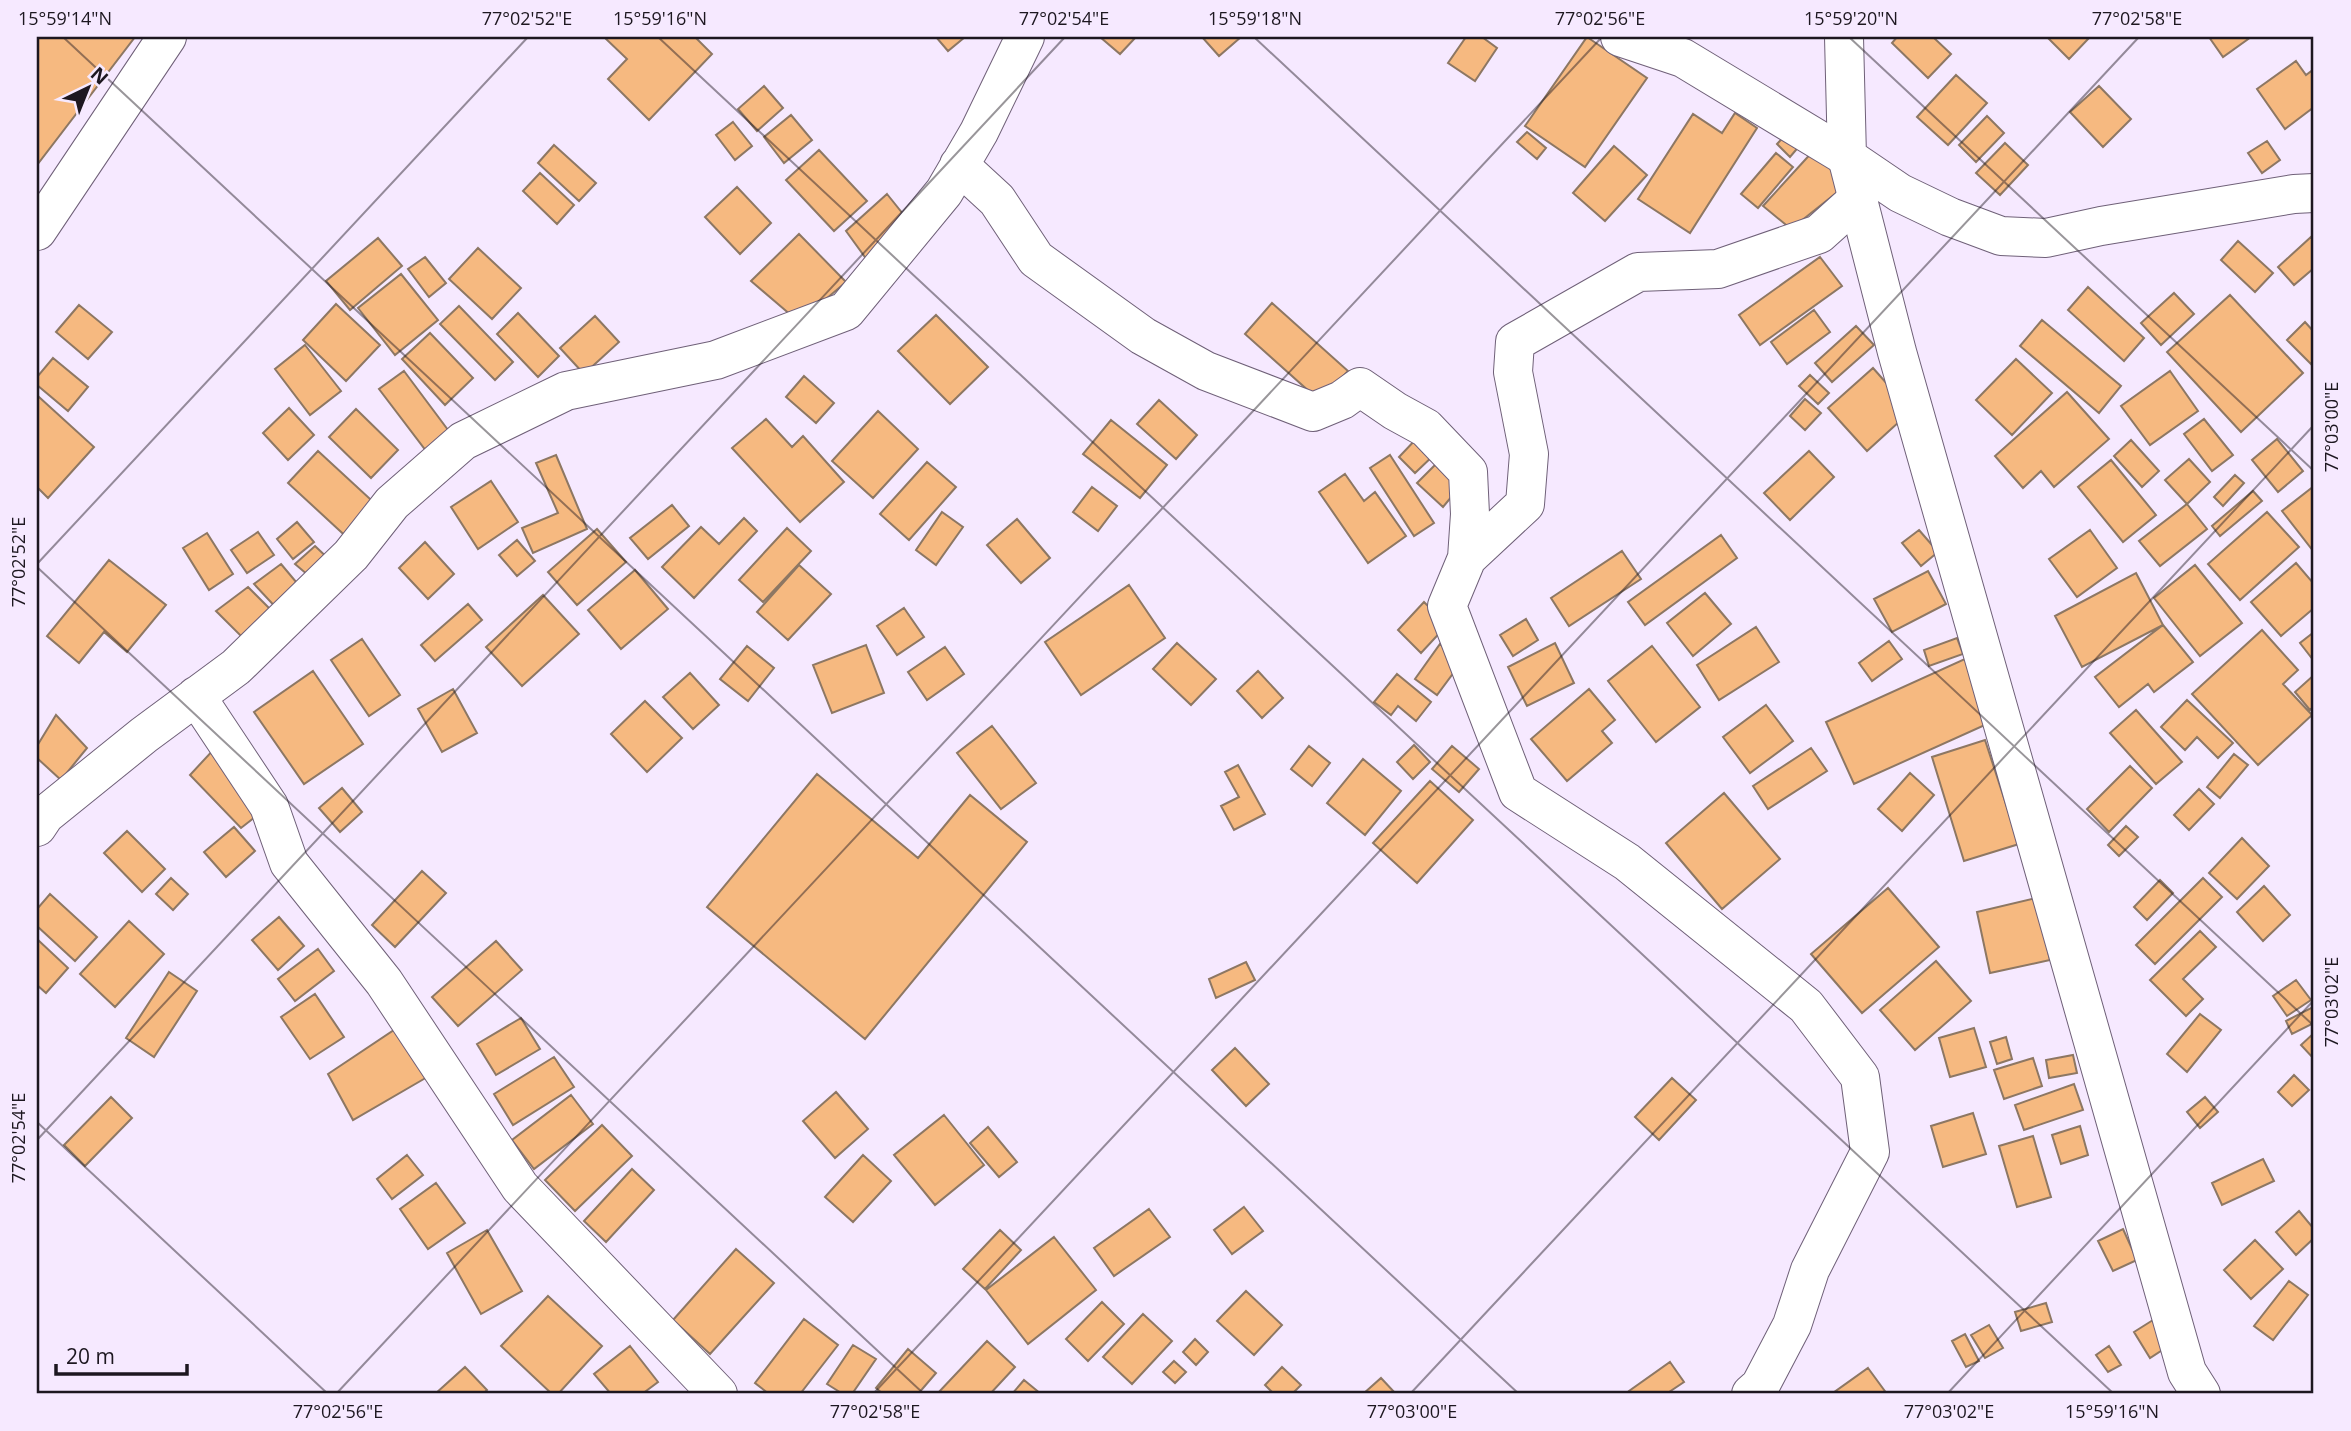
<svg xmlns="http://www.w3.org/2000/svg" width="2351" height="1431" font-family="'Open Sans',sans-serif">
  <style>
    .building { fill: #f6b980; stroke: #8d7763; stroke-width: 2 }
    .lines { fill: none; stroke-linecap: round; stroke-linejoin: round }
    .street-casing { stroke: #6f6078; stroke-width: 40 }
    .secondary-casing { stroke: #6f6078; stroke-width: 40 }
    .street { stroke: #fff; stroke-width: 38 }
    .secondary { stroke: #fff; stroke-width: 38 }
    .ticks { fill: none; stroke: #1d1720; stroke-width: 2; stroke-opacity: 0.45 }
    .neatline { fill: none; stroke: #1d1720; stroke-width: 2.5 }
    .ticks-label { font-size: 18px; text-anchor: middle; fill: #1d1720 }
  </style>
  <rect width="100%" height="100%" fill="#f6e9ff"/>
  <path class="building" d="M37,37H135L37,165Z
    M604,37H695L712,54L649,120L608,79L627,59Z
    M936,37H965L948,51Z
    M1100,37H1136L1120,54Z
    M1202,37H1241L1219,56Z
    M1466,37H1482L1497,48L1475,81L1448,63Z
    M1587,37L1647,78L1585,167L1525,126Z
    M1897,37H1933L1951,54L1928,78L1892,43Z
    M2047,37H2090L2069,59Z
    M2209,37H2251L2223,57Z
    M2296,61L2306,75L2314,69V107L2285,129L2257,89Z
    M1956,75L1987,103L1948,145L1917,117Z
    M764,86L783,108L757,131L738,109Z
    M2099,86L2131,119L2103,147L2070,112Z
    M1735,113L1757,128L1690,233L1638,199L1693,114L1722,133Z
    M791,115L812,140L784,163L764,137Z
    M1987,116L2004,133L1976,162L1959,145Z
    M733,122L752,146L735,160L716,135Z
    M1527,132L1546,148L1537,159L1517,142Z
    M1788,132L1801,144L1790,157L1777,144Z
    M2267,141L2280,160L2262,173L2248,153Z
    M2005,143L2028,165L2000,195L1976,173Z
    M554,145L596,183L579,201L538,163Z
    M1614,146L1647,175L1605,221L1573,193Z
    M1815,149L1850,182L1791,229L1763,206Z
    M819,150L867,201L834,231L786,180Z
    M1776,153L1793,167L1758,208L1741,194Z
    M540,173L574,205L557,224L523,191Z
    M737,187L771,223L740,254L705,217Z
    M887,194L907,219L870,264L846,231Z
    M799,234L846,282L799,322L751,281Z
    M2311,237L2314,240V268L2294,285L2278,267Z
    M378,238L402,266L350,310L326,281Z
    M2238,241L2273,273L2255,292L2221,260Z
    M478,248L521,288L492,319L449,279Z
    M425,257L446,283L429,297L408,269Z
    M1820,257L1842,286L1760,345L1739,315Z
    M401,274L438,320L395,355L358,308Z
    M2088,287L2144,338L2124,361L2068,310Z
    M2174,293L2194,314L2161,345L2141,323Z
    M2230,295L2303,373L2241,432L2167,352Z
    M1272,303L1348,371L1320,401L1245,334Z
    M336,304L380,345L346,381L303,340Z
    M79,305L112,332L88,359L56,332Z
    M459,306L513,362L495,380L440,324Z
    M1814,310L1830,332L1787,364L1771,342Z
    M518,313L559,356L538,377L497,334Z
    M936,315L988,367L950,404L898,351Z
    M595,316L619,342L584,374L560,348Z
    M2042,320L2121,386L2099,413L2020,346Z
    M2305,322L2314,332V361L2311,364L2287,340Z
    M1856,326L1874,345L1832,382L1815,363Z
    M430,333L473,378L445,405L402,359Z
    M305,345L341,391L310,415L275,369Z
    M53,358L88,387L68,411L37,385V377Z
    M2016,359L2052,393L2012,435L1976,400Z
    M1873,368L1911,411L1867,451L1828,408Z
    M404,371L454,438L430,456L379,389Z
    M2170,371L2198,411L2150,445L2121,406Z
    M1810,375L1829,393L1818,404L1799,386Z
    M804,376L834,403L816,423L786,397Z
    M2067,392L2109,439L2054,487L2041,471L2023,488L1995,456Z
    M39,397L94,447L48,498L37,487V399Z
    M1805,399L1821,413L1805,430L1790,416Z
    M1159,400L1197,435L1176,459L1137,424Z
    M289,408L314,435L288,460L263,433Z
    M356,409L398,450L371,478L329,437Z
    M878,411L918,449L873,498L832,461Z
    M766,419L792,447L803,436L844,482L800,522L732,448Z
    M2204,419L2233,455L2212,471L2184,434Z
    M1111,420L1167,465L1140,498L1083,454Z
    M1419,436L1436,453L1415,473L1399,457Z
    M2277,439L2303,471L2278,492L2252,460Z
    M2131,440L2159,471L2142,487L2114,456Z
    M318,451L382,510L352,542L288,483Z
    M1809,451L1834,477L1790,520L1764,493Z
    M556,455L587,529L533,553L522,528L558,513L536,463Z
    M1390,455L1434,523L1414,536L1370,468Z
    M1441,459L1457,490L1443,507L1417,483Z
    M2189,459L2210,482L2187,504L2165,480Z
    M2111,460L2156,515L2123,542L2078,487Z
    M927,462L956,487L909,540L880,514Z
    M1345,474L1364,501L1375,492L1406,536L1368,563L1319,492Z
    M2235,475L2244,483L2223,506L2214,497Z
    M491,481L518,522L478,549L451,507Z
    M2314,486V552L2282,511Z
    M1092,487L1117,506L1098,531L1073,512Z
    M2253,491L2262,501L2220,536L2212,526Z
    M2187,504L2207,529L2160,566L2139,541Z
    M672,505L689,526L648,559L630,538Z
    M942,512L963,527L936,565L916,550Z
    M2267,512L2299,547L2240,600L2208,564Z
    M744,518L757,531L694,598L662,567L701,527L719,544Z
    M1017,519L1050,558L1021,583L987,545Z
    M297,522L314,542L293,559L277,539Z
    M787,528L811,551L763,602L739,580Z
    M597,529L626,562L577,605L548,572Z
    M1919,530L1938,552L1921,566L1902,543Z
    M2090,530L2117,568L2077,597L2049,559Z
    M258,532L274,555L247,573L231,550Z
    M207,533L233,574L209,590L183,548Z
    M1721,535L1737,558L1645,625L1628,602Z
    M517,540L535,561L517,576L499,555Z
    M425,542L454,574L428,599L399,568Z
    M315,546L334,564L315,581L295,564Z
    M1622,551L1641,579L1569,626L1551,598Z
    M109,560L166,605L127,652L104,632L79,663L47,636Z
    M2296,563L2314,584V608L2281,636L2251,602Z
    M281,564L302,589L281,613L254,584Z
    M799,565L831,594L788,640L757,612Z
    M2195,565L2242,623L2200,656L2154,598Z
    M635,570L668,609L621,649L588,610Z
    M1928,571L1946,604L1892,632L1874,599Z
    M2136,573L2163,625L2082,667L2055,616Z
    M1129,585L1165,638L1081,695L1045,642Z
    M248,587L272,611L242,637L216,611Z
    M1705,593L1731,624L1693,656L1667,623Z
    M543,595L579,634L522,686L486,647Z
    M1424,602L1447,625L1421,653L1398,630Z
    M468,604L482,620L435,661L421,645Z
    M904,608L924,637L897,655L877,626Z
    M1526,619L1538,640L1513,656L1500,635Z
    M2163,625L2193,662L2154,692L2148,684L2119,707L2095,677Z
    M1756,627L1779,662L1719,700L1697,665Z
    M2262,630L2298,670L2283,684L2312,715L2258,765L2192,694Z
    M2314,632V661L2300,643Z
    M1957,638L1963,654L1929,666L1924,650Z
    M362,639L400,695L369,716L331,660Z
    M1889,641L1902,659L1872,681L1859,663Z
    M1177,643L1216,679L1191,705L1153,669Z
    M1555,643L1574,683L1527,706L1508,667Z
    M1440,644L1463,660L1437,695L1415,679Z
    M866,645L884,693L832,713L813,665Z
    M747,646L774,668L748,701L720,679Z
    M1652,646L1700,707L1656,742L1608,681Z
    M945,647L964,674L927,700L908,672Z
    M1967,658L1996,720L1854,784L1826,722Z
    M313,671L363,744L304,784L254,712Z
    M1258,671L1283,698L1262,718L1237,691Z
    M690,673L719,705L693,729L663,697Z
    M1397,674L1431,702L1416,721L1398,706L1391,715L1374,702Z
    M2314,675V706L2310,710L2295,692Z
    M453,689L477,733L442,752L418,709Z
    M1589,689L1615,720L1602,731L1612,743L1567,781L1531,739Z
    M2187,700L2233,743L2218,758L2197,737L2185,750L2161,727Z
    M645,701L682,738L647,772L611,734Z
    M1766,705L1793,741L1750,773L1723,737Z
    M2136,710L2182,762L2156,784L2110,733Z
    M56,715L87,748L61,780L37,758V746Z
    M992,726L1036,783L1001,809L957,753Z
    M1985,740L2019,844L1964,861L1932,757Z
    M1414,745L1430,762L1413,779L1397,762Z
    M1309,746L1330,763L1312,786L1291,769Z
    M1452,746L1479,769L1459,792L1432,769Z
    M216,747L269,806L241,828L190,775Z
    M1811,748L1827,771L1768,809L1753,786Z
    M2234,754L2248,765L2220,798L2207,787Z
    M1363,759L1401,791L1365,835L1327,803Z
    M1238,765L1265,814L1234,830L1221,806L1239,797L1225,772Z
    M2130,766L2152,788L2109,832L2087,809Z
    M1910,773L1934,795L1902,831L1878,809Z
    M817,774L918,858L970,795L1027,842L865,1039L707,907Z
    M1430,781L1473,820L1417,883L1373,843Z
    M342,788L362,812L340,832L319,808Z
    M2199,789L2214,804L2189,830L2174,815Z
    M1724,793L1780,859L1722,909L1666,843Z
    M2126,826L2138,837L2119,856L2108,845Z
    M234,827L255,851L226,877L204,852Z
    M127,831L165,869L142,892L104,853Z
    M2242,838L2269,866L2237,899L2209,873Z
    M422,871L446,893L395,947L372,925Z
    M171,878L188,894L173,910L156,894Z
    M2203,878L2222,897L2155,964L2136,945Z
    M2160,880L2173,893L2147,920L2134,907Z
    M2264,886L2290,915L2263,941L2237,912Z
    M1888,888L1939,947L1862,1013L1811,954Z
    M50,894L97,937L75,961L37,926V909Z
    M2036,898L2050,960L1990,973L1977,912Z
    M279,917L304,946L278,970L252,940Z
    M129,921L164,954L115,1007L80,974Z
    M2200,931L2216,947L2183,979L2203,999L2186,1016L2150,980Z
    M37,939L68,968L46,993L37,985Z
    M496,941L522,970L458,1026L432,997Z
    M318,949L334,971L295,1001L278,979Z
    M1936,961L1971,1001L1915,1050L1880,1010Z
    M1246,962L1255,980L1216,998L1209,979Z
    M169,972L197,991L154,1057L126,1038Z
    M2296,980L2311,1000L2287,1016L2273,996Z
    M315,994L344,1037L310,1059L281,1017Z
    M2313,1007L2314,1023L2292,1034L2286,1021Z
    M2200,1014L2221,1030L2187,1072L2167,1054Z
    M521,1018L540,1049L496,1075L477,1044Z
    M400,1026L429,1076L353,1120L328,1074Z
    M1974,1028L1986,1067L1950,1077L1939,1038Z
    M2314,1033V1059L2301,1045Z
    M2006,1037L2012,1059L1997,1064L1990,1042Z
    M1235,1048L1269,1084L1246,1106L1212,1070Z
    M2073,1055L2077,1073L2049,1078L2046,1060Z
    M554,1057L574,1087L513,1125L494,1094Z
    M2033,1058L2042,1086L2004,1099L1994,1070Z
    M2294,1075L2309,1090L2292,1106L2278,1092Z
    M1672,1078L1696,1100L1659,1140L1635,1117Z
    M2074,1084L2083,1110L2024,1130L2015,1105Z
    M836,1092L868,1129L835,1158L803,1121Z
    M571,1095L593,1124L534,1169L512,1140Z
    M111,1097L132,1118L85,1166L64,1145Z
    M2205,1097L2218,1112L2200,1128L2187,1112Z
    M1973,1113L1986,1154L1943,1167L1931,1126Z
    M944,1115L984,1165L935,1205L894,1155Z
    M602,1125L632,1156L575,1211L545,1180Z
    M2080,1126L2088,1155L2061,1164L2052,1135Z
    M988,1127L1017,1162L999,1177L970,1143Z
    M2033,1136L2051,1197L2017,1207L1999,1146Z
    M407,1155L423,1175L392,1199L377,1179Z
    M863,1155L891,1181L853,1222L825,1197Z
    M2263,1159L2274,1181L2222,1205L2212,1183Z
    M632,1169L654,1190L606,1242L584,1221Z
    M436,1183L465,1223L428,1249L400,1209Z
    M1244,1207L1263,1231L1232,1254L1214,1230Z
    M1149,1209L1170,1237L1114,1276L1094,1248Z
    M2299,1211L2314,1229V1238L2296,1255L2276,1232Z
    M2123,1229L2137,1260L2113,1271L2098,1241Z
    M487,1230L522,1291L481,1314L447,1253Z
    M1000,1230L1021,1250L985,1289L963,1269Z
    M1054,1237L1096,1290L1028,1344L986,1290Z
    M2255,1240L2283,1269L2251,1299L2224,1270Z
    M736,1249L774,1283L710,1354L673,1320Z
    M2289,1281L2308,1295L2273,1340L2254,1326Z
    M1246,1291L1282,1325L1254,1355L1217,1321Z
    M548,1296L602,1346L558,1394H552L501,1346Z
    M1102,1302L1124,1324L1088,1361L1066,1339Z
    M2046,1303L2052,1322L2021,1331L2015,1312Z
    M1143,1314L1172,1341L1132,1384L1103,1357Z
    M804,1319L838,1345L800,1394H769L755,1383Z
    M2153,1320L2170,1345L2150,1358L2134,1332Z
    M1989,1325L2003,1348L1985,1358L1971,1335Z
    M1965,1334L1979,1361L1966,1367L1952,1341Z
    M1195,1339L1208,1352L1196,1365L1183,1352Z
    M987,1341L1015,1367L990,1394H937Z
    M853,1345L876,1359L852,1394H843L827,1384Z
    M630,1346L658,1382L642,1394H611L594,1374Z
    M2109,1346L2121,1365L2108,1372L2096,1355Z
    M908,1349L936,1373L918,1394H883L876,1388Z
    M1174,1361L1186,1372L1175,1383L1163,1372Z
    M1670,1362L1684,1382L1666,1394H1631L1629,1391Z
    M465,1367L487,1390L483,1394H435Z
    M1282,1367L1301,1385L1292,1394H1274L1265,1385Z
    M1868,1368L1887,1394H1834L1833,1393Z
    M1381,1378L1396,1394H1363Z
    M1024,1380L1041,1394H1012Z"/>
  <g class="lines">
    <g class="street-casing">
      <path id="street" d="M1620,37L1683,58L1847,157
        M959,165L997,200L1036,259L1143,336L1206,371L1313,412L1342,400L1360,387L1395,411L1426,428L1468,472L1470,514L1467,558L1525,504L1529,454L1513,372L1515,342L1638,272L1718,269L1819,234L1858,199
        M37,231L167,37
        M1467,558L1447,606L1518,792L1627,862L1806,1006L1860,1077L1870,1152L1810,1270L1792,1325L1760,1386L1751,1394
        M196,696L269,806L289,863L384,982L520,1187L718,1394
        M37,827L45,815L144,735L236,667L351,555L392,503L463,441L566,391L716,360L846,311L944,192L979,132L1025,37"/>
    </g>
    <g class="secondary-casing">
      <path id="secondary" d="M1844,37L1847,157L1897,352L2187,1372L2201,1394
        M1847,157L1900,193L1950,217L2001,236L2046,238L2101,226L2294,194L2314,193"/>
    </g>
    <use href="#street" class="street"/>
    <use href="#secondary" class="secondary"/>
  </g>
  <path class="ticks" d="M63,37L1519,1394M658,37L2114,1394M1254,37L2314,1026M1849,37L2314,471M37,564L528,37M37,567L924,1394M37,1122L328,1394M37,1140L1065,37M336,1394L1602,37M873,1394L2139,37M1410,1394L2314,425M1947,1394L2314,1000"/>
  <rect width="2351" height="1431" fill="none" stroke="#f6e9ff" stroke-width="77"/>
  <g transform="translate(88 88) rotate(43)" stroke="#f6e9ff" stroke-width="5" paint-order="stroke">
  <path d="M0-5L12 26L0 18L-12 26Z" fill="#1d1720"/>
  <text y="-10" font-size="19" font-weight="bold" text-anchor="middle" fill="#1d1720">N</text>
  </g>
  <path d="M56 1364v10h131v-10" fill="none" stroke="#1d1720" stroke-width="3.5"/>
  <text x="66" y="1364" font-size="21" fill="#1d1720" stroke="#f6e9ff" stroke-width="5" paint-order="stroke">20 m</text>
  <rect x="38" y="38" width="2274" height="1354" class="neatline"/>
  <g class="ticks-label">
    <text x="65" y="25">15°59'14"N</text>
    <text x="527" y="25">77°02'52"E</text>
    <text x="660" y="25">15°59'16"N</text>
    <text x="1064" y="25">77°02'54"E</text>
    <text x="1255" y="25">15°59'18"N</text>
    <text x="1600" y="25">77°02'56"E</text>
    <text x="1851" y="25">15°59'20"N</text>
    <text x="2137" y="25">77°02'58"E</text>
    <text transform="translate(2332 427) rotate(-90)" y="6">77°03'00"E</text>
    <text transform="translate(19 562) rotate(-90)" y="6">77°02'52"E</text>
    <text transform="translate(2332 1002) rotate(-90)" y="6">77°03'02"E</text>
    <text transform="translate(19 1138) rotate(-90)" y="6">77°02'54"E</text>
    <text x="338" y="1418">77°02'56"E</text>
    <text x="875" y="1418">77°02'58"E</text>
    <text x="1412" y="1418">77°03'00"E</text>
    <text x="1949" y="1418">77°03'02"E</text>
    <text x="2112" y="1418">15°59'16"N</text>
  </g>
</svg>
